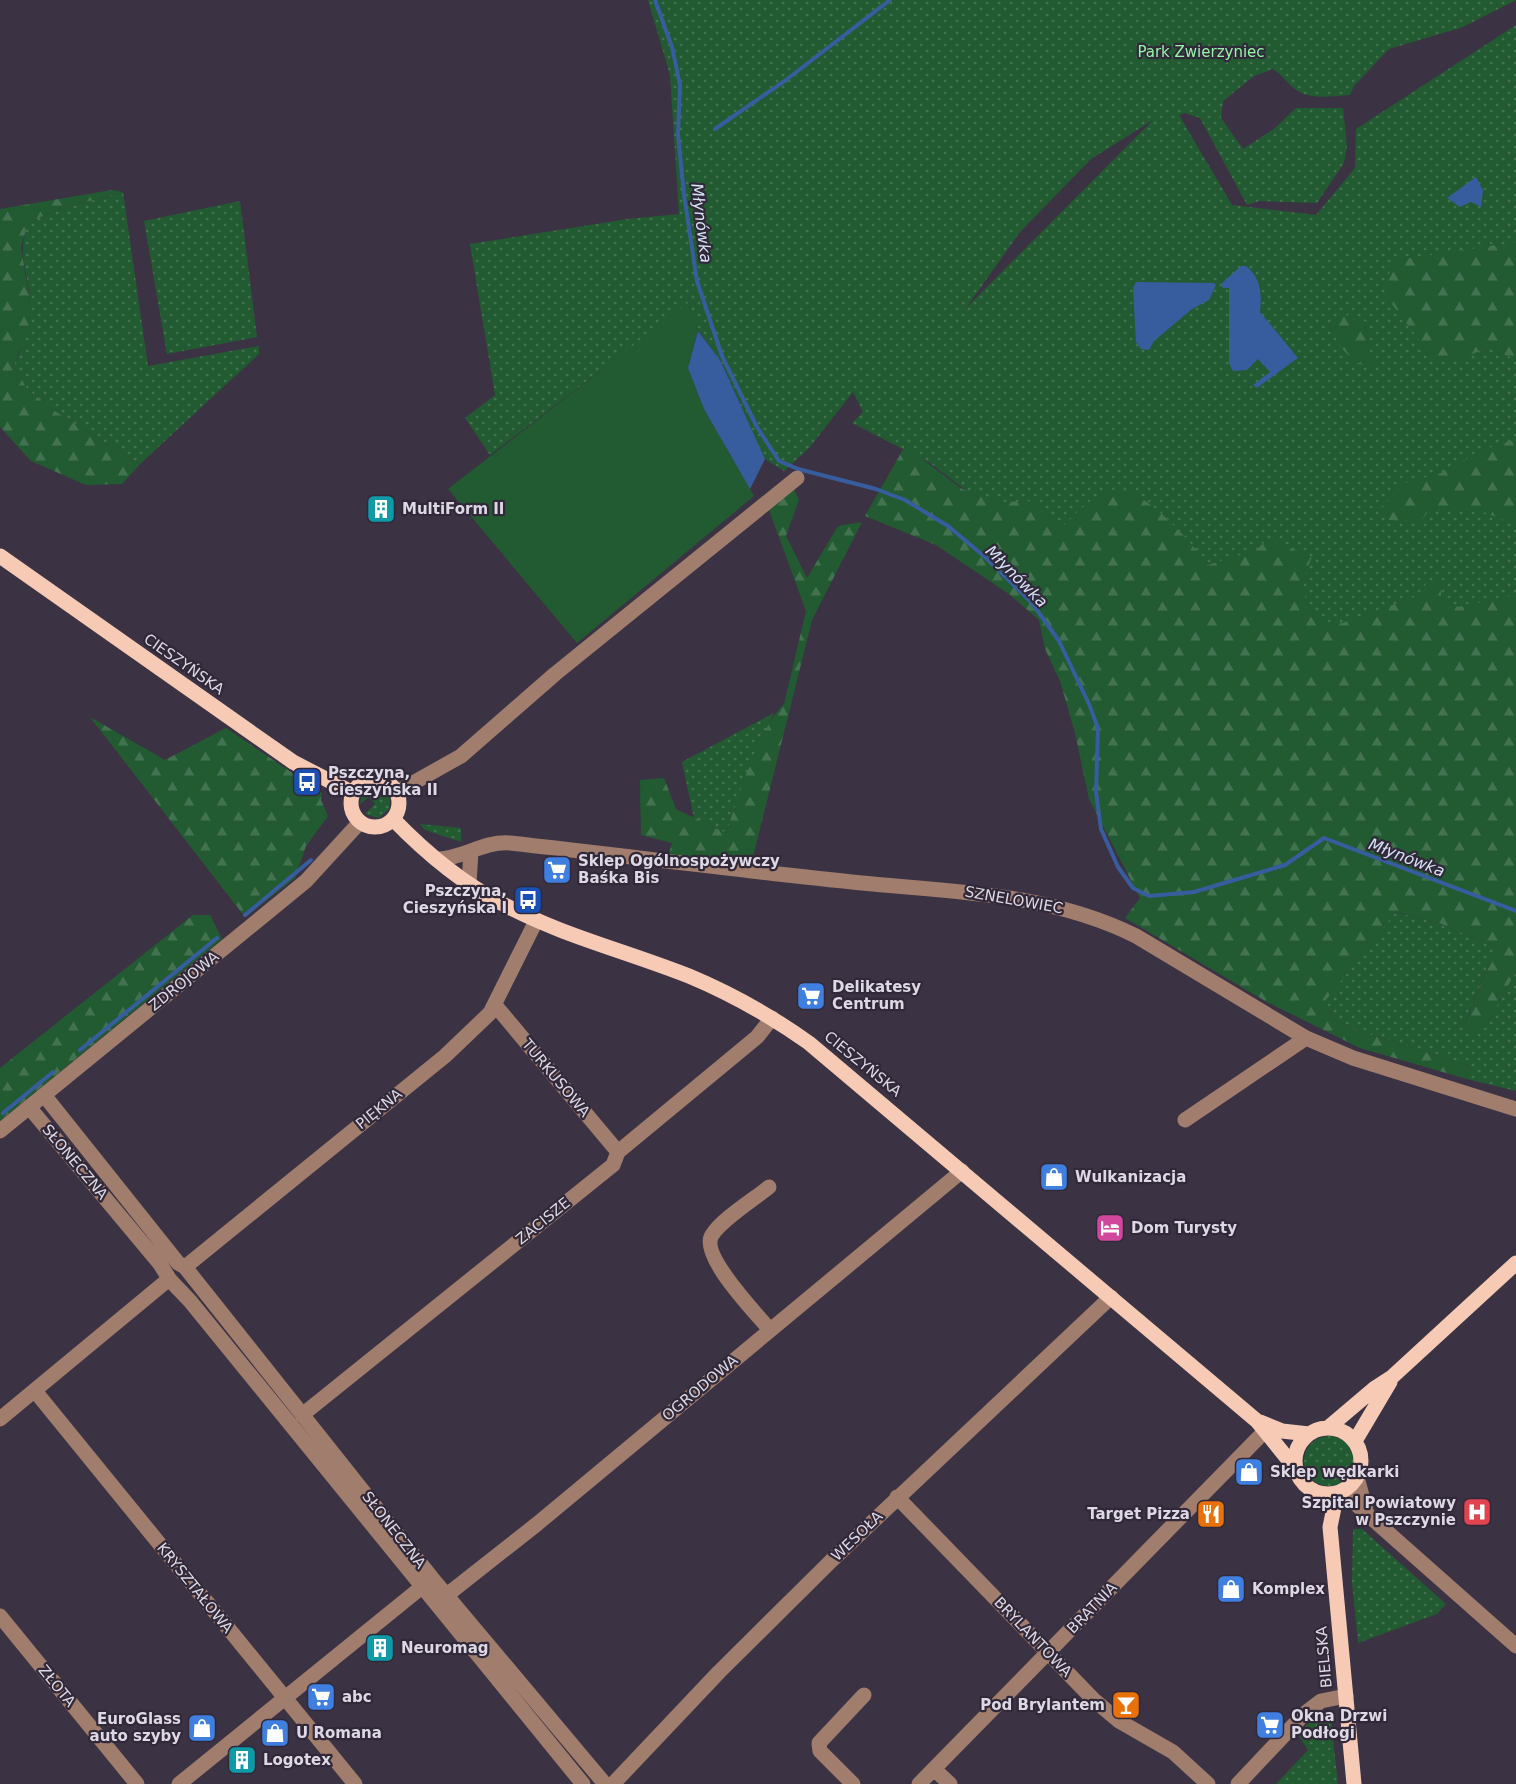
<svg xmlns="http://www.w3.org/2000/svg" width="1516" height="1784" font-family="'DejaVu Sans',sans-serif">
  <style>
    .grass { fill: url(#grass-dots); fill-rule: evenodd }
    .forest { fill: url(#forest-firs) }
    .garden { fill: #225b31 }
    .water { fill: #385d9e }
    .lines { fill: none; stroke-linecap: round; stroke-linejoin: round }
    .stream { stroke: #385d9e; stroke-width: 4 }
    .minor { stroke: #a17d6d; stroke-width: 15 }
    .major { stroke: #f7cab6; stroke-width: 15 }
    .labels { text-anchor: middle; stroke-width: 4.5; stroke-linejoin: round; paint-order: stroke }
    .park-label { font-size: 15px; fill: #92f5a7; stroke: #312939 }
    .poi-label { font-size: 15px; font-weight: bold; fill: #ddd8e3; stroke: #312939; text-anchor: start }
    .street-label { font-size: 15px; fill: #ddd8e3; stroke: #312939 }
    .water-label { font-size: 16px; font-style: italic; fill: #d7e3f6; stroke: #312939 }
  </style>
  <defs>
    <pattern id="grass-dots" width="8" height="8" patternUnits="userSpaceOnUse" patternTransform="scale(1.5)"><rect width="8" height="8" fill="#225b31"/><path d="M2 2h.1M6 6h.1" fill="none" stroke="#42724f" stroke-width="1.8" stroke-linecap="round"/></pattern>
    <pattern id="forest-firs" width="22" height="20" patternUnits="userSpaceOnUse" patternTransform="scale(1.5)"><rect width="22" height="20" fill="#225b31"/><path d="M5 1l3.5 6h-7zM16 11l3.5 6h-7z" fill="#42724f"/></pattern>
  </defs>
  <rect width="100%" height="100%" fill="#3b3343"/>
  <path class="grass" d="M648,0H1516L1463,27L1389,49L1354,86L1350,95C1335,96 1311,100 1298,91C1288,85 1283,75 1273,69L1254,76L1223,101L1221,118L1243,149L1274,129L1296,108H1343L1347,147L1344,163L1317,203L1259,201L1247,205L1200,118L1185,113L1179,115L1232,205L1316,215L1355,168L1356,129L1516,25V614L1353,637L982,503L930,463L852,423L863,412L853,392L809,448L784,471L765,459L720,360L698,330L689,303L490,455L465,418L495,395L470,244L628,219L679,214L670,75ZM1153,120L966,308L1020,232L1091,159Z
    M123,192L148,366L259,346V354L140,464L53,410L27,389L14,365C24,345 31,315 29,292C25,260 18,256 28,223L53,211Z
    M240,201L257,337L167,354L144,221Z
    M774,713L745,779L726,833L694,818L682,762Z
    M372,788L384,790L390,799L389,809L379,818L365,814L375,804L369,797L360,804L362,794Z
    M420,824L461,828V842L425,830Z
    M1395,912L1439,923L1495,947L1464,1026L1481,1033L1516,972V1091L1467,1079L1469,1066L1356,1030L1332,1019L1325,1001Z
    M1304 1461a25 25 0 1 1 50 0a25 25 0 1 1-50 0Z
    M1353,1529H1362L1446,1604L1437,1614L1358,1643L1352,1582Z
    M1317,1717L1331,1720L1338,1784H1276L1308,1750L1299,1736L1308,1723Z"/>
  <path class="forest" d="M112,190L123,192L53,211L28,223L21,247L29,295L30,324L14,365L27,389L53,410L140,464L122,484L86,485L31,461L0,427V209Z
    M1516,242V359L1487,348L1450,363L1434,360L1386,296L1391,261Z
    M1343,314L1367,322L1369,347L1374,365L1369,368C1345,357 1341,348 1329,326Z
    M1516,439V525L1474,508H1430L1421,521L1386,520L1382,508L1405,483L1441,473L1482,450Z
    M905,446L962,489L1002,502L1037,501L1060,529C1076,515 1093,492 1116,489C1142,486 1194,545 1208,565L1256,550L1268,539L1312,557C1297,593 1301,599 1330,624L1342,623L1417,596L1428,581L1441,582V597L1458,607L1516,595V972L1481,1033L1464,1027L1495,947L1439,923L1396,912L1325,1001L1332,1019L1356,1030L1469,1066L1467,1079L1360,1048L1267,1002L1125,918L1140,898L1089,799L1075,733L1060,681L1045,649L1039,620L1009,594L936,545L865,516Z
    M794,490L799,500L786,536L807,578L838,526L862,522L812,620L750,869L668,857L672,843L641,835L640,780L664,778L676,809L726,833C738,798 758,729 784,704L806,611L768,507Z
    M90,717L165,760L226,728L322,793L321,800L328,816L306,846L295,878L245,917Z
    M193,915H210L222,939L0,1121V1068Z"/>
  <path class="garden" d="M689,302L698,330L688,368L704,409L754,496L577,643L448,489Z"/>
  <path class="water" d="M1476,177L1483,190L1481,207L1471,202L1460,207L1447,198Z
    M1241,266H1246C1261,278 1262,294 1260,312L1298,358L1257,388L1253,385L1270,372L1258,359L1247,370L1233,371L1229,363V288H1223L1221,284Z
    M1136,282L1214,283L1216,285L1209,300L1192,309L1154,341L1149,350L1141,349L1136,342L1133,288Z
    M698,331L720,360L765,459L750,489L704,409L688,368Z"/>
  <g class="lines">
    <path class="stream" d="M655,0L672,47L680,85L678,134L684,195L697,281L722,356L757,427L779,461L798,469L876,489L905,500L948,526L985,557L1032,603L1059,641L1089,704L1098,728L1096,792L1101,829L1118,867L1133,888L1149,896L1194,892L1285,865L1324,838L1516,911
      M715,129L786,80L890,0
      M245,915L311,860
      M80,1050L217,938
      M3,1113L53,1072"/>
    <path class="minor" d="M397,792L461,756L555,674L797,478
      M436,859C463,859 482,841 510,843C627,856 744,871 862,883C955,892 1050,893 1136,936L1306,1038L1353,1058L1516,1109
      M469,884L471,851
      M495,1005L618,1152
      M44,1095L178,1263L185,1267L432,1578L605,1784
      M29,1107L160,1264L170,1280L190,1301L583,1784
      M1185,1120L1306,1038
      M0,1131L306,881L360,822
      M769,1187C753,1200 722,1219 712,1235C699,1255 756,1313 770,1330
      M185,1267L445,1056L490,1013L536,921
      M35,1391L355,1784
      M302,1415L613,1165L618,1152L757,1037L772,1018
      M0,1419L169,1279
      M1357,1477L1366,1511
      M1341,1491L1516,1646
      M897,1497L1094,1700L1119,1721L1173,1752L1208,1784
      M438,1602L537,1524L962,1171
      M0,1616L137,1784
      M934,1769L950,1784
      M179,1784L428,1582
      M613,1784L719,1672L831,1561L1111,1297
      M853,1784L820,1751L819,1743L864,1695
      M919,1784L1265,1431
      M1238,1784L1304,1714L1321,1701L1346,1696"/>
    <path class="major" d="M0,556L293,762L353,793
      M351 803a24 24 0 1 1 48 0a24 24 0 1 1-48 0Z
      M393,819C425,852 460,882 501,903C560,935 626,951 689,976C732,994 771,1016 809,1043L1257,1421L1296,1469
      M1260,1422L1282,1431L1309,1434
      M1329,1427L1375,1388L1392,1377L1516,1263
      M1295 1461a33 33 0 1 1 66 0a33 33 0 1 1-66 0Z
      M1355,1441L1390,1382
      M1337,1493L1330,1527L1354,1784"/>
  </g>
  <defs>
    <g id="building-square" transform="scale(1.5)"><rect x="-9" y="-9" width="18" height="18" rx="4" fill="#0f9aa8" stroke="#312939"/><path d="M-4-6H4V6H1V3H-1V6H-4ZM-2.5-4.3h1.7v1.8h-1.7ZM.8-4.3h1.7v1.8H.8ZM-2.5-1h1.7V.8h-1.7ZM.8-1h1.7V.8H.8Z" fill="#fff"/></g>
    <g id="bus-square" transform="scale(1.5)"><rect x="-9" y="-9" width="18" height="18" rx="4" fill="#1a4fb4" stroke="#312939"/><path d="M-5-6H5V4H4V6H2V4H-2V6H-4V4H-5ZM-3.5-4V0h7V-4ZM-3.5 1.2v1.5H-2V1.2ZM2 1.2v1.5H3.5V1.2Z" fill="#fff"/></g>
    <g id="supermarket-square" transform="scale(1.5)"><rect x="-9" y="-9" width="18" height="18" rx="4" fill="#3f7fe0" stroke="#312939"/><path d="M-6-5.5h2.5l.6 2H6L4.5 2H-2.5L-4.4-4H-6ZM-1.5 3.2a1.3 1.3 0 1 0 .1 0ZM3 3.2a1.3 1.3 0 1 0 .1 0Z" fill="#fff"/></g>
    <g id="shop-square" transform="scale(1.5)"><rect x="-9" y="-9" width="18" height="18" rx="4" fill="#3f7fe0" stroke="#312939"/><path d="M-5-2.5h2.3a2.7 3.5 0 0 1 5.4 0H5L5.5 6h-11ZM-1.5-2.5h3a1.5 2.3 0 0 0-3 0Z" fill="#fff"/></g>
    <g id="hotel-square" transform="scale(1.5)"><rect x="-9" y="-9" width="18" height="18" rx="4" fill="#d1479c" stroke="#312939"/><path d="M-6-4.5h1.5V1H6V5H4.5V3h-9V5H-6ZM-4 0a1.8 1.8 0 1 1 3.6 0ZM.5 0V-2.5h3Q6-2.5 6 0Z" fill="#fff"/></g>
    <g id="hospital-square" transform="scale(1.5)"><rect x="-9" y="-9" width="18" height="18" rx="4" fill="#e0444e" stroke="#312939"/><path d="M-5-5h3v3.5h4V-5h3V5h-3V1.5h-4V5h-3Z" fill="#fff"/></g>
    <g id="restaurant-square" transform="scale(1.5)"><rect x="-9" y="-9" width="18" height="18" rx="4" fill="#e8710a" stroke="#312939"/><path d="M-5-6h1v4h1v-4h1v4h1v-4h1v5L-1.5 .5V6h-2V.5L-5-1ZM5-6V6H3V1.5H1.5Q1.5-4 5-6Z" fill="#fff"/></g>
    <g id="bar-square" transform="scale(1.5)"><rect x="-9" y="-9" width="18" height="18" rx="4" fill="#e8710a" stroke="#312939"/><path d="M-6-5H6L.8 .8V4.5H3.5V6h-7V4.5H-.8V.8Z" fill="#fff"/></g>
  </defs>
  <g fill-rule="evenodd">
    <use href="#building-square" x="381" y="509"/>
    <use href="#bus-square" x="307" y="782"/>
    <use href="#supermarket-square" x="557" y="870"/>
    <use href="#bus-square" x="528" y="900"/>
    <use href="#supermarket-square" x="811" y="996"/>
    <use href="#shop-square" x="1054" y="1177"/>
    <use href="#hotel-square" x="1110" y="1228"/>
    <use href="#shop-square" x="1249" y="1472"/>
    <use href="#hospital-square" x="1477" y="1512"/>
    <use href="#restaurant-square" x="1211" y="1514"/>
    <use href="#shop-square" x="1231" y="1589"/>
    <use href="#building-square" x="380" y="1648"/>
    <use href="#supermarket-square" x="321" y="1697"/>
    <use href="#bar-square" x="1126" y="1705"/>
    <use href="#supermarket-square" x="1270" y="1725"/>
    <use href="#shop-square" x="202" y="1728"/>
    <use href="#shop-square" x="275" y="1733"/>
    <use href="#building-square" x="242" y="1760"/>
  </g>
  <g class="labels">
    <g class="park-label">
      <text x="1201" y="57">Park Zwierzyniec</text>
    </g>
    <g class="poi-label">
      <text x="402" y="514">MultiForm II</text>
      <text x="328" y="778">Pszczyna,<tspan x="328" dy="17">Cieszyńska II</tspan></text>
      <text x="578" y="866">Sklep Ogólnospożywczy<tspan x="578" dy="17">Baśka Bis</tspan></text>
      <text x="507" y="896" text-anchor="end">Pszczyna,<tspan x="507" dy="17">Cieszyńska I</tspan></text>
      <text x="832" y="992">Delikatesy<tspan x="832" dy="17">Centrum</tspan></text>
      <text x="1075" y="1182">Wulkanizacja</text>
      <text x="1131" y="1233">Dom Turysty</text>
      <text x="1270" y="1477">Sklep wędkarki</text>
      <text x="1456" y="1508" text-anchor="end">Szpital Powiatowy<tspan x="1456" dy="17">w Pszczynie</tspan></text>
      <text x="1190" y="1519" text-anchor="end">Target Pizza</text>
      <text x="1252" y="1594">Komplex</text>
      <text x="401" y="1653">Neuromag</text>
      <text x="342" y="1702">abc</text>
      <text x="1105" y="1710" text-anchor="end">Pod Brylantem</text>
      <text x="1291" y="1721">Okna Drzwi<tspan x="1291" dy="17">Podłogi</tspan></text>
      <text x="181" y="1724" text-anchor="end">EuroGlass<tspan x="181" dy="17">auto szyby</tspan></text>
      <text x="296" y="1738">U Romana</text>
      <text x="263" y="1765">Logotex</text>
    </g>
    <g class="street-label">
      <text transform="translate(184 664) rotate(35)" y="5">CIESZYŃSKA</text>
      <text transform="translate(1014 900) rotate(10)" y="5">SZNELOWIEC</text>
      <text transform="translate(184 981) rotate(-39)" y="5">ZDROJOWA</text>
      <text transform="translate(863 1064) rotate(39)" y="5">CIESZYŃSKA</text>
      <text transform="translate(556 1078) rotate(50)" y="5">TURKUSOWA</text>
      <text transform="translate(379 1109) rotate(-39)" y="5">PIĘKNA</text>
      <text transform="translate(75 1162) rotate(50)" y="5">SŁONECZNA</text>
      <text transform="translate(543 1221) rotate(-39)" y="5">ZACISZE</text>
      <text transform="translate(700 1388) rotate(-40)" y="5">OGRODOWA</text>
      <text transform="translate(394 1530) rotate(52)" y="5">SŁONECZNA</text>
      <text transform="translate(857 1536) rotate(-44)" y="5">WESOŁA</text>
      <text transform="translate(195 1588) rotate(51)" y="5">KRYSZTAŁOWA</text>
      <text transform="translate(1092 1608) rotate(-46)" y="5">BRATNIA</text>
      <text transform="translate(1033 1637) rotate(46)" y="5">BRYLANTOWA</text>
      <text transform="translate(1324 1657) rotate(-95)" y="5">BIELSKA</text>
      <text transform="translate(57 1686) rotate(51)" y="5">ZŁOTA</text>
    </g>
    <g class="water-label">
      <text transform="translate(702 223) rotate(83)" y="6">Młynówka</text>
      <text transform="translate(1017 576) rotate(45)" y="6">Młynówka</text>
      <text transform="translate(1407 857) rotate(21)" y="6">Młynówka</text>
    </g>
  </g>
</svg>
